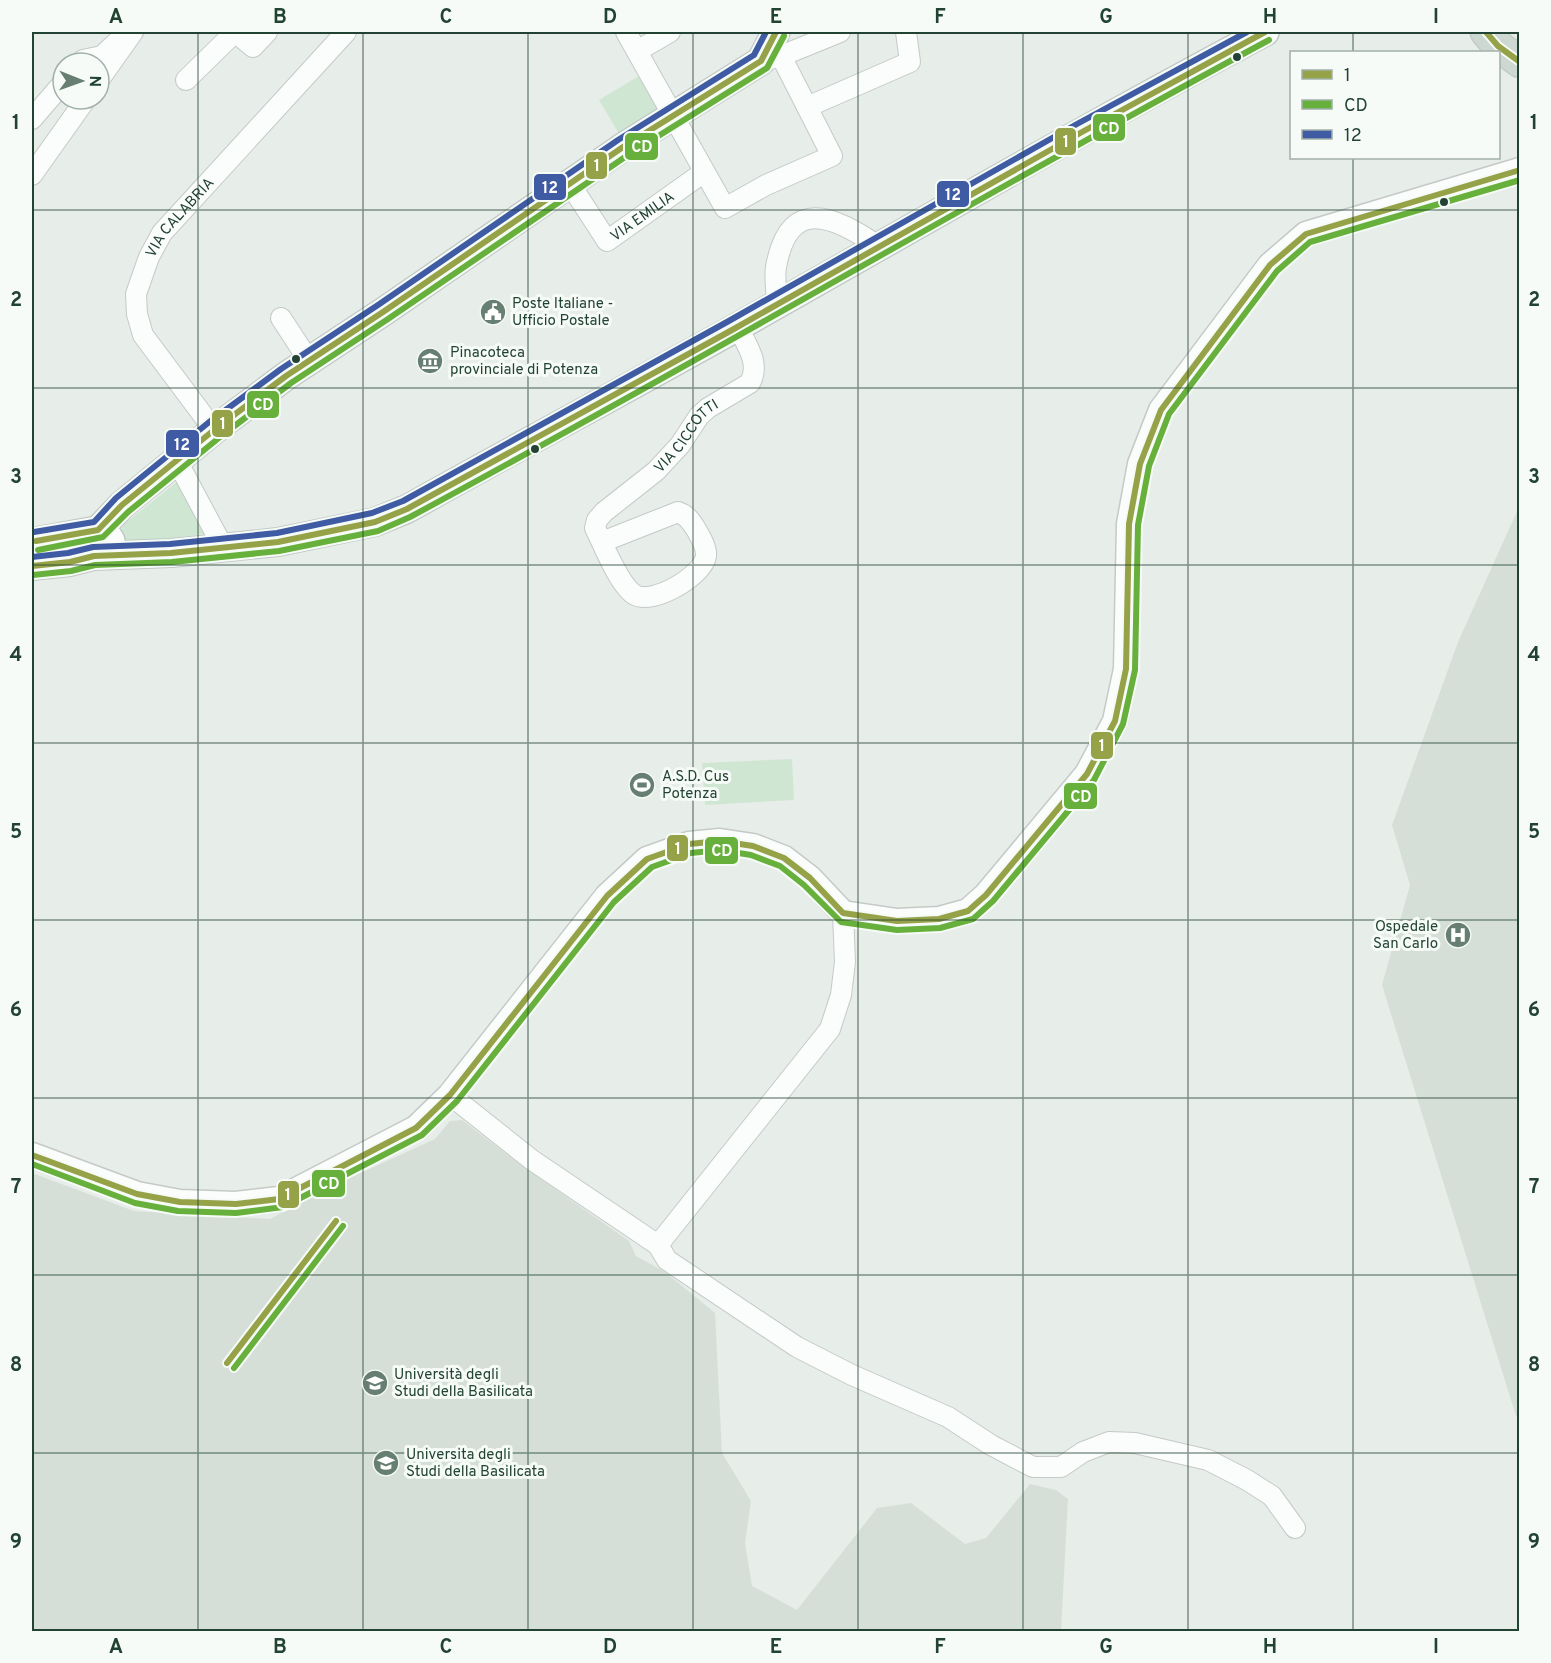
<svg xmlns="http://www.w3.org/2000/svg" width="1551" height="1663" font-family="Overpass,sans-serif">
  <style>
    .built { fill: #d5dfd8 }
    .green { fill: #cfe7d2 }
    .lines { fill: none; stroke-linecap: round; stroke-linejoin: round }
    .minor-casing { stroke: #c4cac6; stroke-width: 22 }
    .tertiary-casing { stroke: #c4cac6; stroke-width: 27 }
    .secondary-casing { stroke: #c0c9c5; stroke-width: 30 }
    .primary-casing { stroke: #c2ccc6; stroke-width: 33 }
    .minor { stroke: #fbfcfc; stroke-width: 20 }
    .tertiary { stroke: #fbfcfc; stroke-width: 24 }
    .secondary { stroke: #fbfcfc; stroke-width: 27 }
    .primary { stroke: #ced8d3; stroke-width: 30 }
    .bus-1-casing { stroke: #f6fbf7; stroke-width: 10 }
    .bus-2-casing { stroke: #f6fbf7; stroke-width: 10 }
    .bus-3-casing { stroke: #f6fbf7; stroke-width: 10 }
    .bus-1 { stroke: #95a248; stroke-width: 6 }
    .bus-2 { stroke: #67b03c; stroke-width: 6 }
    .bus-3 { stroke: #3e5ba3; stroke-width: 6 }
    .grid { fill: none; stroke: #224333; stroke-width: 1.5; stroke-opacity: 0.55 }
    .bus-dot { fill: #224333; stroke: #f6fbf7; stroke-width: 2 }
    .labels { text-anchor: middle; stroke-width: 6; stroke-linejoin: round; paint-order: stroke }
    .street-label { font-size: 15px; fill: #224333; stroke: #f6fbf7 }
    .poi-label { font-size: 15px; fill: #224333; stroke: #f6fbf7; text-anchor: start }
    .line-badge { stroke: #f6fbf7; stroke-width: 2 }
    .badge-label { font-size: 16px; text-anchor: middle; font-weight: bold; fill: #fff }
    .neatline { fill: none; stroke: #224333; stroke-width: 2 }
    .grid-label { font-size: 20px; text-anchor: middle; font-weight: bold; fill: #224333 }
  </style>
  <rect width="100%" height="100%" fill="#e7ede9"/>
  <path class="built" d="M1519,507V1418L1516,1416L1382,985L1410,885L1392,825L1458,642Z
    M462,1120L518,1163L629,1241L636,1256L665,1272L715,1313L722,1453L751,1501L745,1543L752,1586L797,1610L877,1508L911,1503L965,1544L986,1538L1030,1484L1056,1490L1068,1499L1061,1631H32V1173L134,1211L270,1219L332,1186L435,1139L450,1121Z"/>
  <path class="green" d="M642,74L664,111L621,137L599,100Z
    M178,481L209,533L129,544L122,539L120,534L123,525Z
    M792,759L794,800L705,805L702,763Z"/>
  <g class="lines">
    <g class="minor-casing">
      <g id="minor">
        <path d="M626,32L725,208L766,185L832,156L781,56"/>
        <path d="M637,51L670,32"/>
        <path d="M770,59L781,56L840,32"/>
        <path d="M81,63L83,60L102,56L119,40"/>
        <path d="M99,80L133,32"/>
        <path d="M186,80L235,32L253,47L267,32"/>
        <path d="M807,107L910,62L906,32"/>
        <path d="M32,119L63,83"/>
        <path d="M32,175L86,99"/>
        <path id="s1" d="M570,184L607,241L704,172"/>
        <path d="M777,304C777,293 774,279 776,267C789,195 834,216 878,246"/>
        <path d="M281,318L309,361"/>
        <path id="s2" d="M214,430L143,335L137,314L136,294L149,257L162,233L346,32"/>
        <path d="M177,461L223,547"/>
        <path id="s3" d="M602,542L678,512C687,515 692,522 697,531C701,538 707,548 706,556C703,576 653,605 635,595C620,587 603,544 595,528L597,520L604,512L656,471L680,445L699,416L708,408L750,383C761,363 746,344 737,326"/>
        <path d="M450,1095L532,1160L658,1245L830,1029L841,995L845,962L843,913"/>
        <path d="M658,1245L667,1260L797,1347L852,1375L948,1417L991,1445L1033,1467H1061L1083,1452L1109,1442L1135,1443L1208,1460L1247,1480L1272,1496L1295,1528"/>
      </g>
    </g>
    <g class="tertiary-casing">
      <path id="tertiary" d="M32,1155L137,1194L180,1202L236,1204L279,1199L416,1128L450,1095L607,896L647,859L689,844L720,841L753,846L784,858L810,878L843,913L897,921L939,919L968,911L986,895L1087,774L1115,721L1126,669L1129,524L1140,464L1161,410L1270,265L1306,234L1520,170"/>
    </g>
    <g class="secondary-casing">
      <path id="secondary" d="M98,530L122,505L214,430L286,376L383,312L623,147L761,61L776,32
        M32,542L98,530L106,533L111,541
        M32,566L70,562L94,556L171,553L278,542L375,522L407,509C530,440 655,374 778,304C940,212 1101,119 1265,32"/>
    </g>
    <g class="primary-casing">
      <path id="primary" d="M1486,32L1498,46L1520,62"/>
    </g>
    <use href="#minor" class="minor"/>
    <use href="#tertiary" class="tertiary"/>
    <use href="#secondary" class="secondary"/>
    <use href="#primary" class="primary"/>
    <g class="bus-1-casing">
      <path id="bus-1" d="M1486,32L1498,46L1520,62
        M36,541L98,530L122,505L214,430L286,376L383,312L623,147L761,61L776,32
        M32,566L70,562L94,556L171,553L278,542L375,522L407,509L732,330L1082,132L1265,32
        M32,1155L137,1194L180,1202L236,1204L279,1199L416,1128L450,1095L607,896L647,859L689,844L720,841L753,846L784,858L810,878L843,913L897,921L939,919L968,911L986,895L1087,774L1115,721L1126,669L1129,524L1140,464L1161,410L1270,265L1306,234L1520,170
        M227,1363L336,1221"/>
    </g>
    <g class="bus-2-casing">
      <path id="bus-2" d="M38,550L103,537L128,512L220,437L291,383L388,319L628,155L767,68L784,36
        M33,575L71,571L95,565L172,562L279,551L378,531L410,517C699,362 981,195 1269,40
        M32,1164L135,1203L178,1211L236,1213L283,1207L422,1135L457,1101L614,902L652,867L691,853L720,850L751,855L780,866L804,885L841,922L897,930L940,928L973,919L993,901L1094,780L1123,724L1135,670L1138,525L1149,466L1169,414L1277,271L1310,242L1520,180
        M234,1368L343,1226"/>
    </g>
    <g class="bus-3-casing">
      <path id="bus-3" d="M34,532L94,522L116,498L208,423L281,369L378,305L618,140L754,55L766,32
        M32,557L68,553L93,547L170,544L277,533L372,513L403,501L727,322L1077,124L1247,32"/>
    </g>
    <use href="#bus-1" class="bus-1"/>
    <use href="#bus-2" class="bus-2"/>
    <use href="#bus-3" class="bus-3"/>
  </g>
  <path class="grid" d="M198,32V1632M363,32V1632M528,32V1632M693,32V1632M858,32V1632M1023,32V1632M1188,32V1632M1353,32V52M1353,158V1632M32,210H1520M32,388H1520M32,565H1520M32,743H1520M32,920H1520M32,1098H1520M32,1275H1520M32,1453H1520"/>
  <defs>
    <g id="civic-disc" transform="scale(1.35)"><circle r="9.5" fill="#677e73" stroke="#f6fbf7"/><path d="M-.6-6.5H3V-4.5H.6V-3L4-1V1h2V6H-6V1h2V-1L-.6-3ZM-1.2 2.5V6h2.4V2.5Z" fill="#fff"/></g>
    <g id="museum-disc" transform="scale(1.35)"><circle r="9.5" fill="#677e73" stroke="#f6fbf7"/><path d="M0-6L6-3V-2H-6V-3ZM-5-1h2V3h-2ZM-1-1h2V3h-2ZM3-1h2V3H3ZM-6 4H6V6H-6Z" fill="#fff"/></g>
    <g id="stadium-disc" transform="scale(1.35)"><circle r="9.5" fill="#677e73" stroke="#f6fbf7"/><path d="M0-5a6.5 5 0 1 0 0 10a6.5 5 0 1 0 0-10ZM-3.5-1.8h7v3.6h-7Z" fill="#fff"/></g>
    <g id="hospital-disc" transform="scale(1.35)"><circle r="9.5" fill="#677e73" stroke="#f6fbf7"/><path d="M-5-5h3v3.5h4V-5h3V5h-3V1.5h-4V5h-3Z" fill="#fff"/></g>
    <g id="university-disc" transform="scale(1.35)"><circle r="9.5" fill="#677e73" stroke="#f6fbf7"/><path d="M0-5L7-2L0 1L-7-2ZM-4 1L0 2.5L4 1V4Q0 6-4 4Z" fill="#fff"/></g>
  </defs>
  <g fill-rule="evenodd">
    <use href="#civic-disc" x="493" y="312"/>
    <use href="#museum-disc" x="430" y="361"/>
    <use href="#stadium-disc" x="642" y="785"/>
    <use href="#hospital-disc" x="1458" y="935"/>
    <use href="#university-disc" x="375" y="1383"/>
    <use href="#university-disc" x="386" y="1463"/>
  </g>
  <g class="bus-dot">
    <circle cx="1237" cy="57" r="5"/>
    <circle cx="1444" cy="202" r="5"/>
    <circle cx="296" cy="359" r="5"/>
    <circle cx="535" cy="449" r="5"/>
  </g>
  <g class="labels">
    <g class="street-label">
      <text dy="5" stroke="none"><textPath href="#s1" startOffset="111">VIA EMILIA</textPath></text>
      <text dy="5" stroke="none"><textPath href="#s2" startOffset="250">VIA CALABRIA</textPath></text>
      <text dy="5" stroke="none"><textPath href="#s3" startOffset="434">VIA CICCOTTI</textPath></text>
    </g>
    <g class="poi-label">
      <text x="512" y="308">Poste Italiane -<tspan x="512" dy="17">Ufficio Postale</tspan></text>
      <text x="450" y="357">Pinacoteca<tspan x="450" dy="17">provinciale di Potenza</tspan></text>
      <text x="662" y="781">A.S.D. Cus<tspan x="662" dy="17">Potenza</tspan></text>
      <text x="1438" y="931" text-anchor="end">Ospedale<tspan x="1438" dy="17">San Carlo</tspan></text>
      <text x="394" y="1379">Università degli<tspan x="394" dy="17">Studi della Basilicata</tspan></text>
      <text x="406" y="1459">Universita degli<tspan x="406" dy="17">Studi della Basilicata</tspan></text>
    </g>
  </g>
  <g class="line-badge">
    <rect x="1092" y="113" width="34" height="29" rx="6" fill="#67b03c"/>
    <rect x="1054" y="127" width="23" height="29" rx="6" fill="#95a248"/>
    <rect x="624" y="132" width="35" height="29" rx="6" fill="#67b03c"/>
    <rect x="585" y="151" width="23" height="29" rx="6" fill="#95a248"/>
    <rect x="533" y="173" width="34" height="28" rx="6" fill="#3e5ba3"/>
    <rect x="936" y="180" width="34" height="28" rx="6" fill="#3e5ba3"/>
    <rect x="246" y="390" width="34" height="29" rx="6" fill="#67b03c"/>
    <rect x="211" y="409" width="23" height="29" rx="6" fill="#95a248"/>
    <rect x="165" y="429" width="35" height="29" rx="6" fill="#3e5ba3"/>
    <rect x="1090" y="731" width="24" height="29" rx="6" fill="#95a248"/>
    <rect x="1063" y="782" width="35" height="28" rx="6" fill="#67b03c"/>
    <rect x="666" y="834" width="23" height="28" rx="6" fill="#95a248"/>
    <rect x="704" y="836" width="35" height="29" rx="6" fill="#67b03c"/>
    <rect x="311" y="1169" width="35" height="29" rx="6" fill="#67b03c"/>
    <rect x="277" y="1180" width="23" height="29" rx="6" fill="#95a248"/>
  </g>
  <g class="badge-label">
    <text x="1109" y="134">CD</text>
    <text x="1066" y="147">1</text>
    <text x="642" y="152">CD</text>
    <text x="597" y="171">1</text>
    <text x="550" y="193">12</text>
    <text x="953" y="200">12</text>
    <text x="263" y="410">CD</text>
    <text x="223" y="429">1</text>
    <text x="182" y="450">12</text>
    <text x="1102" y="751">1</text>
    <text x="1081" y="802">CD</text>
    <text x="678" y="854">1</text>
    <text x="722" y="856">CD</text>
    <text x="329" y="1189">CD</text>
    <text x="288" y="1200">1</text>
  </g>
  <rect width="1551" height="1663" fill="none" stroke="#f6fbf7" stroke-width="66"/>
  <rect x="1290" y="51" width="210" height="108" fill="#f6fbf7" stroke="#a1b1a9" stroke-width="1.5"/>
  <rect x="1302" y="70" width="30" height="9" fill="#95a248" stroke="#a1b1a9" stroke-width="1.5"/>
  <text x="1344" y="81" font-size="18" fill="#224333">1</text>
  <rect x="1302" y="100" width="30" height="9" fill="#67b03c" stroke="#a1b1a9" stroke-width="1.5"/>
  <text x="1344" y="111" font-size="18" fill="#224333">CD</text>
  <rect x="1302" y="130" width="30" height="9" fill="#3e5ba3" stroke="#a1b1a9" stroke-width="1.5"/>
  <text x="1344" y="141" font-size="18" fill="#224333">12</text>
  <g transform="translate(81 81) rotate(91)"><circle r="28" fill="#f6fbf7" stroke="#a1b1a9" stroke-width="1.5"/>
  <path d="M0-4.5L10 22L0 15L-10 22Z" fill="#677e73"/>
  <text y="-9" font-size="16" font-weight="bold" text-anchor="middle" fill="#224333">N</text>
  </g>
  <rect x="33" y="33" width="1485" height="1597" class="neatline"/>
  <g class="grid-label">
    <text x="116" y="23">A</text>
    <text x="280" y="23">B</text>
    <text x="446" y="23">C</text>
    <text x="610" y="23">D</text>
    <text x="776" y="23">E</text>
    <text x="940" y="23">F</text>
    <text x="1106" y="23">G</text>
    <text x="1270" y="23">H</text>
    <text x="1436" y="23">I</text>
    <text x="16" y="129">1</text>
    <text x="1534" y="129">1</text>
    <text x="16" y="306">2</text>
    <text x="1534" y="306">2</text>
    <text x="16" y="483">3</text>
    <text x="1534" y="483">3</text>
    <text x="16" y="661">4</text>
    <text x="1534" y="661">4</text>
    <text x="16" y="838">5</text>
    <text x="1534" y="838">5</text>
    <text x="16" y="1016">6</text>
    <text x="1534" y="1016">6</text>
    <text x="16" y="1193">7</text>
    <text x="1534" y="1193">7</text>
    <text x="16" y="1371">8</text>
    <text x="1534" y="1371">8</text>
    <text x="16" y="1548">9</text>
    <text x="1534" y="1548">9</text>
    <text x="116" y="1653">A</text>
    <text x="280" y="1653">B</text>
    <text x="446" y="1653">C</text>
    <text x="610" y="1653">D</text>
    <text x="776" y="1653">E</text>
    <text x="940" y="1653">F</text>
    <text x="1106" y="1653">G</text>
    <text x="1270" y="1653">H</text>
    <text x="1436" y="1653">I</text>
  </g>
</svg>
